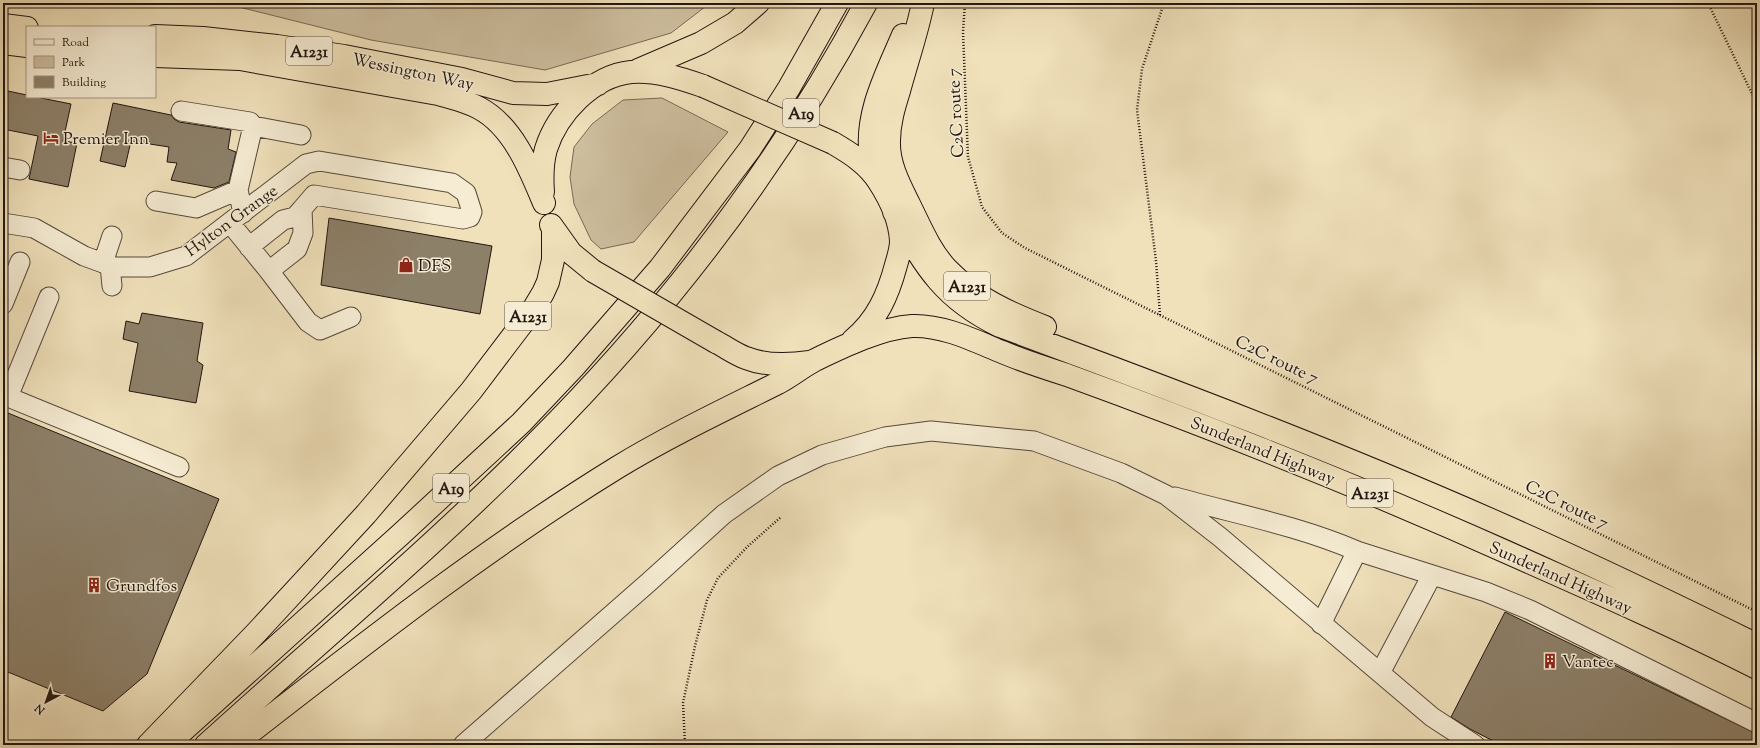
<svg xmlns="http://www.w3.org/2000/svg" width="1760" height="748" font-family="'Sorts Mill Goudy',serif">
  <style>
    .green { fill: #cdbe9e; stroke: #786a57 }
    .building { fill: #8d8069; stroke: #221610 }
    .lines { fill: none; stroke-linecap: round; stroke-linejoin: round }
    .minor-casing { stroke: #56493b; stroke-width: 21 }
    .highway-casing { stroke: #221610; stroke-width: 24 }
    .path { stroke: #221610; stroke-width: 2.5; stroke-dasharray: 1 2; stroke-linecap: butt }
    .minor { stroke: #f5ecd3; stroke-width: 19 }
    .highway { stroke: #f0e1bb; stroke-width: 22 }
    .highway-bridge-casing { stroke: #221610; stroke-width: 24; stroke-linecap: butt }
    .highway-bridge { stroke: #f0e1bb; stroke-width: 22 }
    .labels { text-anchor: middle; stroke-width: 3; stroke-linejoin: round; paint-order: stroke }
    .shield { fill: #f5ecd3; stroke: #61564a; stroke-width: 1 }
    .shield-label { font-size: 16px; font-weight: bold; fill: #221610 }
    .street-label { font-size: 17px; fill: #221610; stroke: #f5ecd3 }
    .poi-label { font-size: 17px; fill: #221610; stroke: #f5ecd3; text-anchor: start }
  </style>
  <rect width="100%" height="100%" fill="#f0e1bb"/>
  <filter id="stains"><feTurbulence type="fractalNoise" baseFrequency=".005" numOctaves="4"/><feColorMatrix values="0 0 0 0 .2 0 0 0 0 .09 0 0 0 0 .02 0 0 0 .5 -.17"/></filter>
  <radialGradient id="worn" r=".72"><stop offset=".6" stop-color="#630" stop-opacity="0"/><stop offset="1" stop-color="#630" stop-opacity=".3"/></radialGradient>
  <path class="green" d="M223,3H710L671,33L545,70L371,40Z
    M662,98L728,132L634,242L601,249L591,240L574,204L570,177L574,147L592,124L623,100Z"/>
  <path class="building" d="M3,90L27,95V97H36L71,104L63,141L77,143L68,187L29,179L38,136L3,129Z
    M113,103L171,115L174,119L179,122L231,130L228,149L236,152L229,182L214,188L171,180L177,163L167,162L169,147L131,141L125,167L100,161Z
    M329,218L492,246L480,314L321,285Z
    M142,313L203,323L197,361L203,365L196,403L129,391L138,343L123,339L126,321L139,324Z
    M3,411L219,499L147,674L103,711L3,670Z
    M1505,612L1757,734V745H1501L1470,729L1451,717Z"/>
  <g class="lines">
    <g class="minor-casing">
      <path id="minor" d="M181,111L250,122L253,126L238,190L243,213
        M253,126L301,135
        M3,167L20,170
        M156,201L196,208L238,190
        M3,223L34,228L84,256L114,267H150L186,256L306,164L319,161L452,183L466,193L472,212L470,217L463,219L314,195L302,209L303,233L297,249L269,271L230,223
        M249,247L283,220L295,217L302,209
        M103,263L112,236
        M110,265L112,286
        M269,271L308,322L320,330L351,317
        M3,304L20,262
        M3,395L179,467
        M8,397L49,297
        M1175,497C1236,514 1299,526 1357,551L1321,624
        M1357,551L1486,592L1530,610L1757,723
        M1380,673L1432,575
        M463,745L649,582L724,514L778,476L822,455L885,437L931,431L1034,441L1121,473L1166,495L1220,537L1432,717L1475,745"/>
    </g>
    <g class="highway-casing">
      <path id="highway" d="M923,3C917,33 907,61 899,91C894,107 889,123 889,141C888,163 899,184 909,204C920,226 930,251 947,269C975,298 1009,313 1045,327
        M3,25L27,28
        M155,36L203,38L277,46L344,56L462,79L513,93L547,94L598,84
        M3,43L27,46
        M155,56L240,59L438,94C452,98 466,101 479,108C513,126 530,169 544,203
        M638,70L701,43L735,23L758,3
        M833,143C850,153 868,164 879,182C890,199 900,221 901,241C901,249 898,258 896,265C888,295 877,320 853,340
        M878,178C876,171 872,164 871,157C864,115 887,73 903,35
        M543,192C542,178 542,163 546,149C557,114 592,76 631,72C655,70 680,78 703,86
        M894,212C925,266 942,298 1000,326C1171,389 1340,453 1507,527C1591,564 1674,604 1757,645
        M551,225L571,253L593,271
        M716,342C726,347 735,354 746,358C766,366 789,365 810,362
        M148,745L257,632L366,514L471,391L534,308L543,293L548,282L553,260V229
        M167,745L400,535L521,423L573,368L660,268L750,149L789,88L837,3
        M206,745C316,645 431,549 536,443C666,313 779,165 866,3
        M234,745C359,648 483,550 618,467C669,436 724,410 778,383C791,376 802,367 815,360C842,347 881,328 912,326C943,325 973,340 1002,352C1023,361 1045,368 1067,375C1221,431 1373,492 1522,559C1601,594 1680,629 1757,668"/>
    </g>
    <path class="path" d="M965,3L963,32L968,157L982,207L1002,233L1025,248L1757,612
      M1708,3L1757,104
      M1160,315L1156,261L1137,110L1142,69L1164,3
      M685,745L683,703L695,646L707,600L718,578L747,547L781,517"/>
    <use href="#minor" class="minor"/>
    <use href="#highway" class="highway"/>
    <g class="highway-bridge-casing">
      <path id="highway-bridge" d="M703,86L833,143
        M593,271L716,342"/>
    </g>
    <use href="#highway-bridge" class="highway-bridge"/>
  </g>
  <defs>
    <g id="hotel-bare" transform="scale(1.2)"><path d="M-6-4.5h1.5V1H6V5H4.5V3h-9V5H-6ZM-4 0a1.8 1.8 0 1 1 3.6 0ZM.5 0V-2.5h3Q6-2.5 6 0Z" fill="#8f2418" stroke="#f5ecd3" stroke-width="2.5" paint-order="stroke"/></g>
    <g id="shop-bare" transform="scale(1.2)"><path d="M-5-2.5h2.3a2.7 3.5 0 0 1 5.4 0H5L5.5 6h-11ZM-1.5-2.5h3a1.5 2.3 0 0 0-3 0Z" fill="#8f2418" stroke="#f5ecd3" stroke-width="2.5" paint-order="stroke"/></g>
    <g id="building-bare" transform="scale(1.2)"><path d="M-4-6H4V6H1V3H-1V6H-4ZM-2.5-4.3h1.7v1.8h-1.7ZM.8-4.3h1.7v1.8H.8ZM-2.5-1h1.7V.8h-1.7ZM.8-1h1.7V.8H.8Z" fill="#8f2418" stroke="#f5ecd3" stroke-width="2.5" paint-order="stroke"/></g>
  </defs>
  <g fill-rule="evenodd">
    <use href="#hotel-bare" x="51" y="138"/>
    <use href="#shop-bare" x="406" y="265"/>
    <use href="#building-bare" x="94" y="585"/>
    <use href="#building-bare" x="1550" y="661"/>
  </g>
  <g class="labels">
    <g class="shield">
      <rect x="286" y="37" width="46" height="28" rx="3"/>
      <rect x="783" y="99" width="36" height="28" rx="3"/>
      <rect x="944" y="272" width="46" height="28" rx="3"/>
      <rect x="505" y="302" width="46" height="28" rx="3"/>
      <rect x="433" y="474" width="36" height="28" rx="3"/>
      <rect x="1347" y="479" width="46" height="28" rx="3"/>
    </g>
    <g class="shield-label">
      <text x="309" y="57">A1231</text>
      <text x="801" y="119">A19</text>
      <text x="967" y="292">A1231</text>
      <text x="528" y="322">A1231</text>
      <text x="451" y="494">A19</text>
      <text x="1370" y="499">A1231</text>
    </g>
    <g class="street-label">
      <text transform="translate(413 71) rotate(12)" y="6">Wessington Way</text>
      <text transform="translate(955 113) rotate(-93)" y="6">C2C route 7</text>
      <text transform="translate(231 220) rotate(-36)" y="6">Hylton Grange</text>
      <text transform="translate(1277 359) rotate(26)" y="6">C2C route 7</text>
      <text transform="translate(1263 450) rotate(22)" y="6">Sunderland Highway</text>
      <text transform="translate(1567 504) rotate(26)" y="6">C2C route 7</text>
      <text transform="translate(1561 577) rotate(24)" y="6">Sunderland Highway</text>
    </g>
    <g class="poi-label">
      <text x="63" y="144">Premier Inn</text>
      <text x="418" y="271">DFS</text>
      <text x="106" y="591">Grundfos</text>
      <text x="1562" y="667">Vantec</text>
    </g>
  </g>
  <rect width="1760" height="748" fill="none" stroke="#f0e1bb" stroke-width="16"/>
  <rect x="4" y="4" width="1752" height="740" fill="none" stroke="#221610" stroke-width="2"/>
  <rect x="8" y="8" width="1744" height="732" fill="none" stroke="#221610"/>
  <rect x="26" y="26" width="130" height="72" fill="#f5ecd3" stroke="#a19685"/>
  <rect x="34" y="39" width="20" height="6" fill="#f5ecd3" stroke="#a19685"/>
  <text x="62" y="46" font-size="12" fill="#221610">Road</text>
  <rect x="34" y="56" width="20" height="12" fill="#cdbe9e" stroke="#a19685"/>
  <text x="62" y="66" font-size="12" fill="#221610">Park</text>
  <rect x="34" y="76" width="20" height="12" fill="#8d8069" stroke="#a19685"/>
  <text x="62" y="86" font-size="12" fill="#221610">Building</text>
  <g transform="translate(46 702) rotate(221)" stroke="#f5ecd3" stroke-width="3" paint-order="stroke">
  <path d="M0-3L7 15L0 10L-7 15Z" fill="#221610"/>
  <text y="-6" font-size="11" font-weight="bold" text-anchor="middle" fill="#221610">N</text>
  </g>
  <rect width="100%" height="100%" filter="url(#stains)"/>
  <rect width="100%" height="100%" fill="url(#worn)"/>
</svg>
